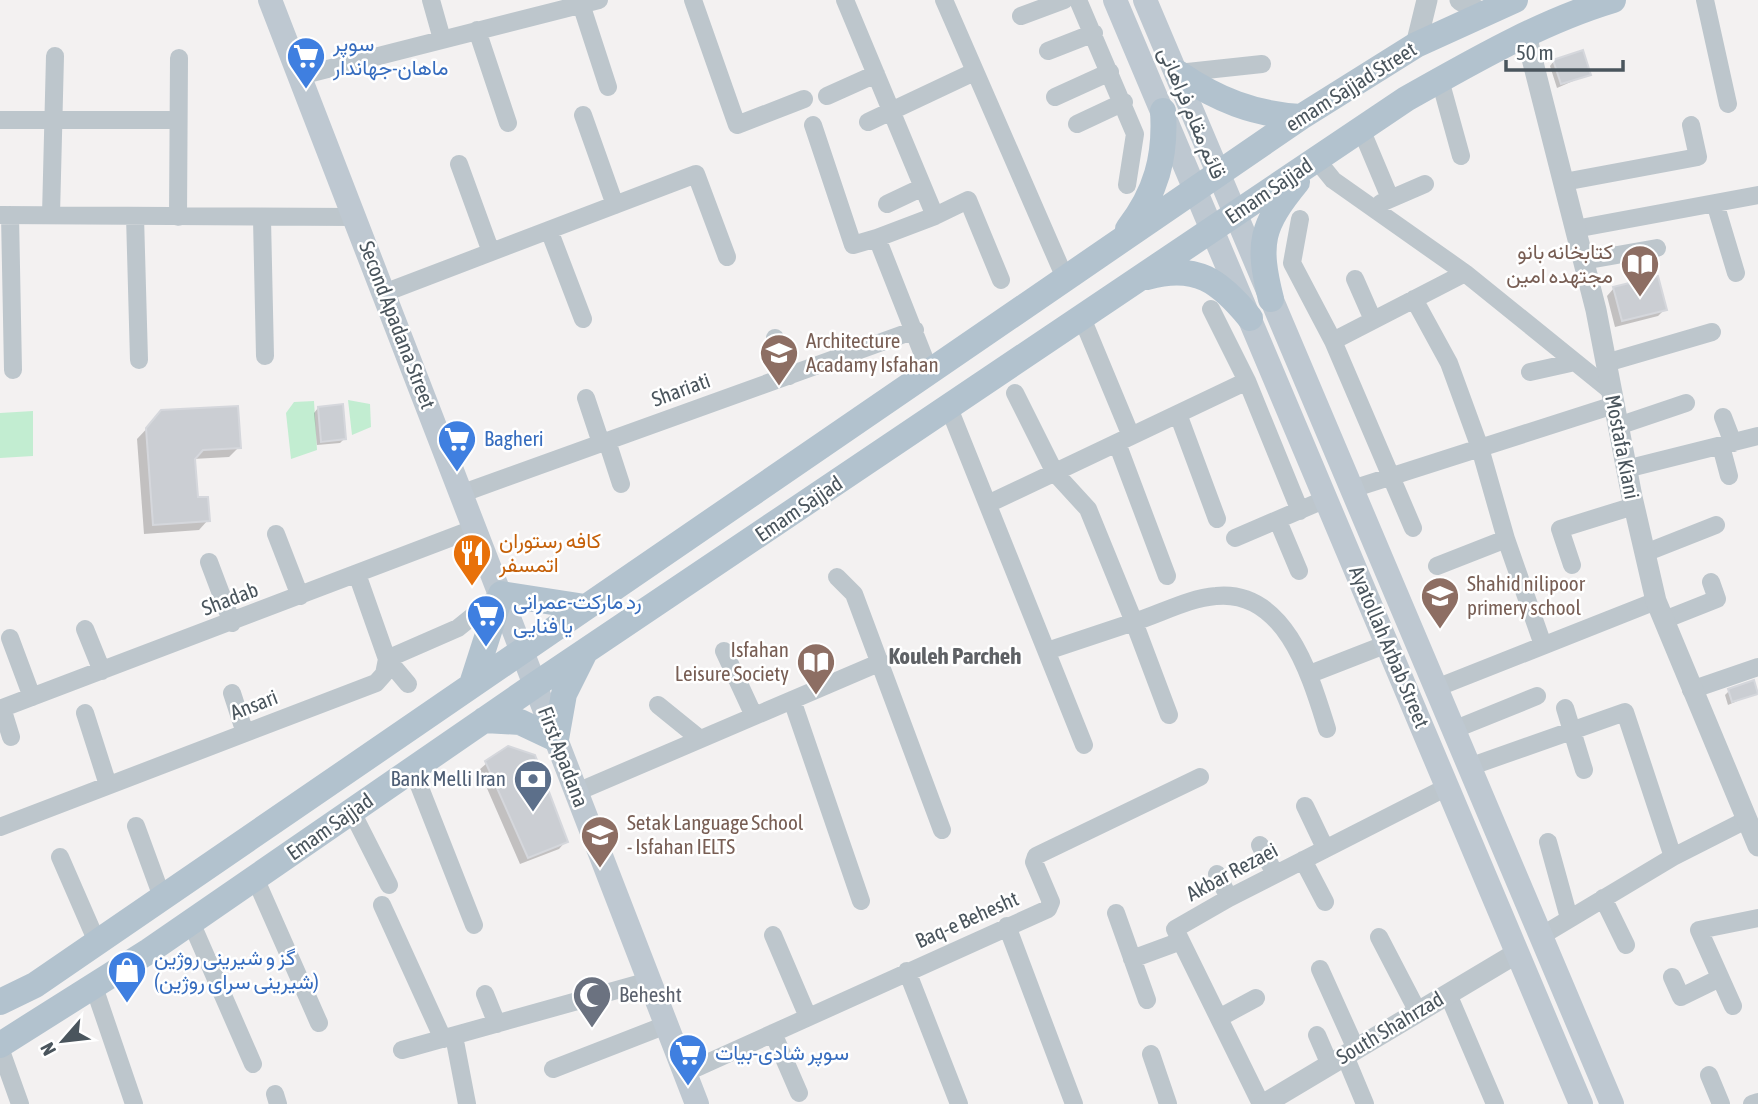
<svg xmlns="http://www.w3.org/2000/svg" width="1758" height="1104" font-family="'Asap Condensed',Vazirmatn,sans-serif">
  <style>
    .green { fill: #c2edd1 }
    .shadow { fill: #0003 }
    .building { fill: #cbced3; stroke: #d5d7dc; stroke-width: 2 }
    .lines { fill: none; stroke-linecap: round; stroke-linejoin: round }
    .minor { stroke: #bdc6cc; stroke-width: 18 }
    .tertiary { stroke: #bdc6cc; stroke-width: 21 }
    .secondary { stroke: #bec8d1; stroke-width: 24 }
    .primary { stroke: #b2c2ce; stroke-width: 26 }
    .labels { text-anchor: middle; stroke-width: 5; stroke-linejoin: round; paint-order: stroke }
    .shop-label { font-size: 21px; fill: #366cbe; stroke: #fff; text-anchor: start }
    .street-label { font-size: 21px; fill: #4a555d; stroke: #fff }
    .education-label { font-size: 21px; fill: #785e54; stroke: #fff; text-anchor: start }
    .food-label { font-size: 21px; fill: #c56008; stroke: #fff; text-anchor: start }
    .service-label { font-size: 21px; fill: #4e5e75; stroke: #fff; text-anchor: end }
    .worship-label { font-size: 21px; fill: #5b616d; stroke: #fff; text-anchor: start }
    .neighbourhood-label { font-size: 23px; font-weight: bold; fill: #5e6165; stroke: #fff }
  </style>
  <rect width="100%" height="100%" fill="#f3f1f1"/>
  <path class="green" d="M348,400L370,404L371,427L352,435Z
    M314,401L317,450L291,459L286,413L294,402Z
    M33,411V456L0,458V413Z"/>
  <path class="shadow" d="M1554,61L1589,74L1557,88L1550,66Z
    M1614,288L1665,309L1658,316L1615,327L1607,296Z
    M318,408L345,438L340,443L317,445L314,413Z
    M152,423L239,447L229,457L193,459L196,499L208,520L199,530L144,534L137,439Z
    M1729,691L1756,693L1728,705L1725,695Z
    M487,763L566,841L559,849L520,864L479,770Z"/>
  <path class="building" d="M1583,50L1591,75L1561,84L1553,60Z
    M1658,276L1667,310L1622,321L1613,287Z
    M343,404L346,439L321,442L318,407Z
    M238,406L241,448L203,450L195,459L198,497H208L210,521L153,525L146,428L161,410Z
    M1754,680L1758,694L1732,702L1728,689Z
    M508,746L535,755L568,842L528,858L485,761Z"/>
  <g class="lines">
    <path class="minor" d="M431,0L442,39
      M693,0L737,125L804,99
      M845,0L935,216L968,200L1001,280
      M944,0L1065,278
      M1078,0L1135,134L1127,185
      M1705,0L1728,104
      M581,4L608,87
      M1021,16L1064,0
      M477,30L508,123
      M1048,51L1094,33
      M1178,73L1262,64
      M300,76L599,0
      M1440,80L1461,156
      M827,96L876,74
      M1055,97L1110,72
      M583,115L615,205
      M0,120H178
      M868,122L974,72
      M1077,124L1124,102
      M813,125L853,245L877,238L929,370
      M1361,129L1390,198
      M1316,159L1333,180L1465,273L1611,391
      M459,164L491,252
      M1564,182L1698,157L1691,125
      M1381,203L1425,184
      M1715,203L1736,273
      M887,204L923,187
      M0,215L355,217
      M10,215L13,370
      M51,215L55,56
      M135,216L139,360
      M178,217L179,58
      M262,219L265,356
      M1300,219L1292,263L1333,341L1413,528
      M1575,229L1758,195
      M549,230L583,319
      M877,238L935,216
      M1583,261L1657,248
      M1355,279L1373,320
      M384,293L696,174L727,257
      M1414,299L1449,363L1480,448L1506,539L1543,645
      M1211,309L1247,381L1300,511
      M1082,318L1131,436
      M775,338L789,376
      M1333,341L1465,273
      M1606,363L1712,332
      M1530,372L1575,362
      M1015,393L1055,473L1088,509L1134,622L1047,651
      M586,398L601,443
      M949,408L1084,745
      M1178,414L1217,519
      M1723,417L1733,443
      M1618,426L1686,403
      M607,441L621,484
      M1117,443L1167,576
      M1721,446L1729,476
      M1626,469L1758,436
      M1352,489L1614,405
      M463,493L915,330
      M988,504L1247,381
      M1278,521L1299,571
      M276,534L300,596
      M1235,538L1326,499
      M1645,553L1716,525
      M209,562L232,623
      M1572,565L1560,529L1634,506
      M1437,566L1506,539
      M357,574L387,659L408,684
      M837,577L854,594L942,830
      M1664,620L1717,599L1711,582
      M85,629L102,671
      M10,638L32,697
      M724,651L754,716
      M1310,674L1387,644
      M1436,688L1656,601
      M1691,690L1758,667
      M232,693L245,733
      M792,700L861,901
      M658,705L700,739
      M2,708L11,737
      M1565,708L1584,770
      M0,709L476,528
      M85,713L108,785
      M1169,715L1134,622C1160,614 1189,598 1216,596C1286,589 1311,678 1327,729
      M1453,730L1537,696
      M1469,767L1625,712L1673,857
      M413,770L474,925
      M577,792L881,662
      M1305,806L1325,848
      M352,812L389,885
      M136,826L162,897
      M0,827L376,683L384,674L387,659L458,628L499,595
      M1548,842L1569,918
      M1260,845L1275,874
      M60,857L97,942
      M1303,860L1325,902
      M1217,874L1229,898
      M255,878L319,1023
      M1603,898L1626,945
      M382,905L443,1039
      M1116,913L1147,1000
      M191,922L253,1064
      M1007,926L1074,1104
      M773,935L808,1017
      M1541,936L1673,857L1746,820
      M1379,937L1418,1012
      M1132,959L1181,941
      M1320,969L1356,1049
      M907,971L959,1104
      M1672,977L1681,997L1720,978
      M94,987L134,1104
      M485,994L497,1024
      M1448,994L1495,1104
      M1733,1006L1699,930L1758,918
      M1219,1018L1256,998
      M773,1033L799,1093
      M1317,1035L1330,1065
      M454,1036L467,1104
      M0,1048L20,1104
      M402,1050L649,981
      M1151,1054L1168,1104
      M1345,1056L1365,1104
      M553,1069L666,1025
      M685,1073L1048,909L1051,902L1034,862L1036,856L1200,777
      M1709,1075L1721,1104
      M275,1094L278,1104
      M1261,1104L1175,929L1229,898L1447,787
      M1752,1104L1758,1102"/>
    <path class="tertiary" d="M1460,0L1483,14
      M1526,35L1596,310L1632,497L1656,601L1758,846
      M1416,45L1427,0
      M1264,1104L1517,953"/>
    <path class="secondary" d="M270,0L697,1104
      M1115,0L1581,1104
      M1145,0L1612,1104"/>
    <path class="primary" d="M1178,73C1218,100 1253,114 1301,117
      M1128,229C1156,193 1166,157 1163,111
      M1147,277C1196,263 1220,281 1250,318
      M1271,299C1257,243 1261,226 1297,182
      M472,684L501,594L585,607
      M484,720L520,722L556,739L564,694L584,654
      M0,1002L35,985L1301,117L1416,45L1515,0
      M0,1045L149,951L535,685L1406,99C1472,62 1540,22 1613,0"/>
  </g>
  <defs>
    <g id="supermarket-pin" transform="scale(2.0125)"><path d="M0 17L-7.5 6A9.5 9.5 0 1 1 7.5 6Z" fill="#3f7fe0" stroke="#fff"/><path d="M-6-5.5h2.5l.6 2H6L4.5 2H-2.5L-4.4-4H-6ZM-1.5 3.2a1.3 1.3 0 1 0 .1 0ZM3 3.2a1.3 1.3 0 1 0 .1 0Z" fill="#fff"/></g>
    <g id="library-pin" transform="scale(2.0125)"><path d="M0 17L-7.5 6A9.5 9.5 0 1 1 7.5 6Z" fill="#8d6e63" stroke="#fff"/><path d="M-6-4Q-3-5.5-.7-3.5V5Q-3 3-6 4ZM6-4Q3-5.5 .7-3.5V5Q3 3 6 4Z" fill="#fff"/></g>
    <g id="school-pin" transform="scale(2.0125)"><path d="M0 17L-7.5 6A9.5 9.5 0 1 1 7.5 6Z" fill="#8d6e63" stroke="#fff"/><path d="M0-5L7-2L0 1L-7-2ZM-4 1L0 2.5L4 1V4Q0 6-4 4Z" fill="#fff"/></g>
    <g id="restaurant-pin" transform="scale(2.0125)"><path d="M0 17L-7.5 6A9.5 9.5 0 1 1 7.5 6Z" fill="#e8710a" stroke="#fff"/><path d="M-5-6h1v4h1v-4h1v4h1v-4h1v5L-1.5 .5V6h-2V.5L-5-1ZM5-6V6H3V1.5H1.5Q1.5-4 5-6Z" fill="#fff"/></g>
    <g id="bank-pin" transform="scale(2.0125)"><path d="M0 17L-7.5 6A9.5 9.5 0 1 1 7.5 6Z" fill="#5c6f8a" stroke="#fff"/><path d="M-6-4H6V4H-6ZM0-2.3a2.3 2.3 0 1 0 0 4.6a2.3 2.3 0 1 0 0-4.6Z" fill="#fff"/></g>
    <g id="shop-pin" transform="scale(2.0125)"><path d="M0 17L-7.5 6A9.5 9.5 0 1 1 7.5 6Z" fill="#3f7fe0" stroke="#fff"/><path d="M-5-2.5h2.3a2.7 3.5 0 0 1 5.4 0H5L5.5 6h-11ZM-1.5-2.5h3a1.5 2.3 0 0 0-3 0Z" fill="#fff"/></g>
    <g id="mosque-pin" transform="scale(2.0125)"><path d="M0 17L-7.5 6A9.5 9.5 0 1 1 7.5 6Z" fill="#6b7280" stroke="#fff"/><path d="M3.5-4.9A6 6 0 1 0 3.5 4.9A5 5 0 1 1 3.5-4.9Z" fill="#fff"/></g>
  </defs>
  <g fill-rule="evenodd">
    <use href="#supermarket-pin" x="306" y="56"/>
    <use href="#library-pin" x="1640" y="264"/>
    <use href="#school-pin" x="779" y="353"/>
    <use href="#supermarket-pin" x="457" y="439"/>
    <use href="#restaurant-pin" x="472" y="553"/>
    <use href="#school-pin" x="1440" y="596"/>
    <use href="#supermarket-pin" x="486" y="614"/>
    <use href="#library-pin" x="816" y="662"/>
    <use href="#bank-pin" x="533" y="779"/>
    <use href="#school-pin" x="600" y="835"/>
    <use href="#shop-pin" x="127" y="970"/>
    <use href="#mosque-pin" x="592" y="995"/>
    <use href="#supermarket-pin" x="688" y="1053"/>
  </g>
  <g class="labels">
    <g class="shop-label">
      <text x="333" y="51">سوپر<tspan x="333" dy="24">ماهان-جهاندار</tspan></text>
      <text x="484" y="446">Bagheri</text>
      <text x="513" y="609">رد مارکت-عمرانی<tspan x="513" dy="24">یا فنایی</tspan></text>
      <text x="154" y="965">گز و شیرینی روژین<tspan x="154" dy="24">(شیرینی سرای روژین)</tspan></text>
      <text x="715" y="1060">سوپر شادی-بیات</text>
    </g>
    <g class="street-label">
      <text transform="translate(1351 87) rotate(-32)" y="7">emam Sajjad Street</text>
      <text transform="translate(1192 113) rotate(67)" y="7">قائم مقام فراهانی</text>
      <text transform="translate(1269 191) rotate(-34)" y="7">Emam Sajjad</text>
      <text transform="translate(397 325) rotate(69)" y="7">Second Apadana Street</text>
      <text transform="translate(681 390) rotate(-20)" y="7">Shariati</text>
      <text transform="translate(1622 447) rotate(79)" y="7">Mostafa Kiani</text>
      <text transform="translate(799 509) rotate(-34)" y="7">Emam Sajjad</text>
      <text transform="translate(230 599) rotate(-21)" y="7">Shadab</text>
      <text transform="translate(1389 647) rotate(67)" y="7">Ayatollah Arbab Street</text>
      <text transform="translate(254 705) rotate(-21)" y="7">Ansari</text>
      <text transform="translate(563 757) rotate(69)" y="7">First Apadana</text>
      <text transform="translate(330 827) rotate(-35)" y="7">Emam Sajjad</text>
      <text transform="translate(1232 872) rotate(-28)" y="7">Akbar Rezaei</text>
      <text transform="translate(967 920) rotate(-24)" y="7">Baq-e Behesht</text>
      <text transform="translate(1390 1028) rotate(-31)" y="7">South Shahrzad</text>
    </g>
    <g class="education-label">
      <text x="1613" y="259" text-anchor="end">کتابخانه بانو<tspan x="1613" dy="24">مجتهده امین</tspan></text>
      <text x="806" y="348">Architecture<tspan x="806" dy="24">Acadamy Isfahan</tspan></text>
      <text x="1467" y="591">Shahid nilipoor<tspan x="1467" dy="24">primery school</tspan></text>
      <text x="789" y="657" text-anchor="end">Isfahan<tspan x="789" dy="24">Leisure Society</tspan></text>
      <text x="627" y="830">Setak Language School<tspan x="627" dy="24">- Isfahan IELTS</tspan></text>
    </g>
    <g class="food-label">
      <text x="499" y="548">كافه رستوران<tspan x="499" dy="24">اتمسفر</tspan></text>
    </g>
    <g class="service-label">
      <text x="506" y="786">Bank Melli Iran</text>
    </g>
    <g class="worship-label">
      <text x="619" y="1002">Behesht</text>
    </g>
    <g class="neighbourhood-label">
      <text x="955" y="664">Kouleh Parcheh</text>
    </g>
  </g>
  <g transform="translate(63 1041) rotate(242)" stroke="#ffffff" stroke-width="5" paint-order="stroke">
  <path d="M0-5L12 26L0 18L-12 26Z" fill="#4a555d"/>
  <text y="-10" font-size="19" font-weight="bold" text-anchor="middle" fill="#4a555d">N</text>
  </g>
  <path d="M1506 60v10h117v-10" fill="none" stroke="#4a555d" stroke-width="3.5"/>
  <text x="1516" y="60" font-size="21" fill="#4a555d" stroke="#ffffff" stroke-width="5" paint-order="stroke">50 m</text>
</svg>
